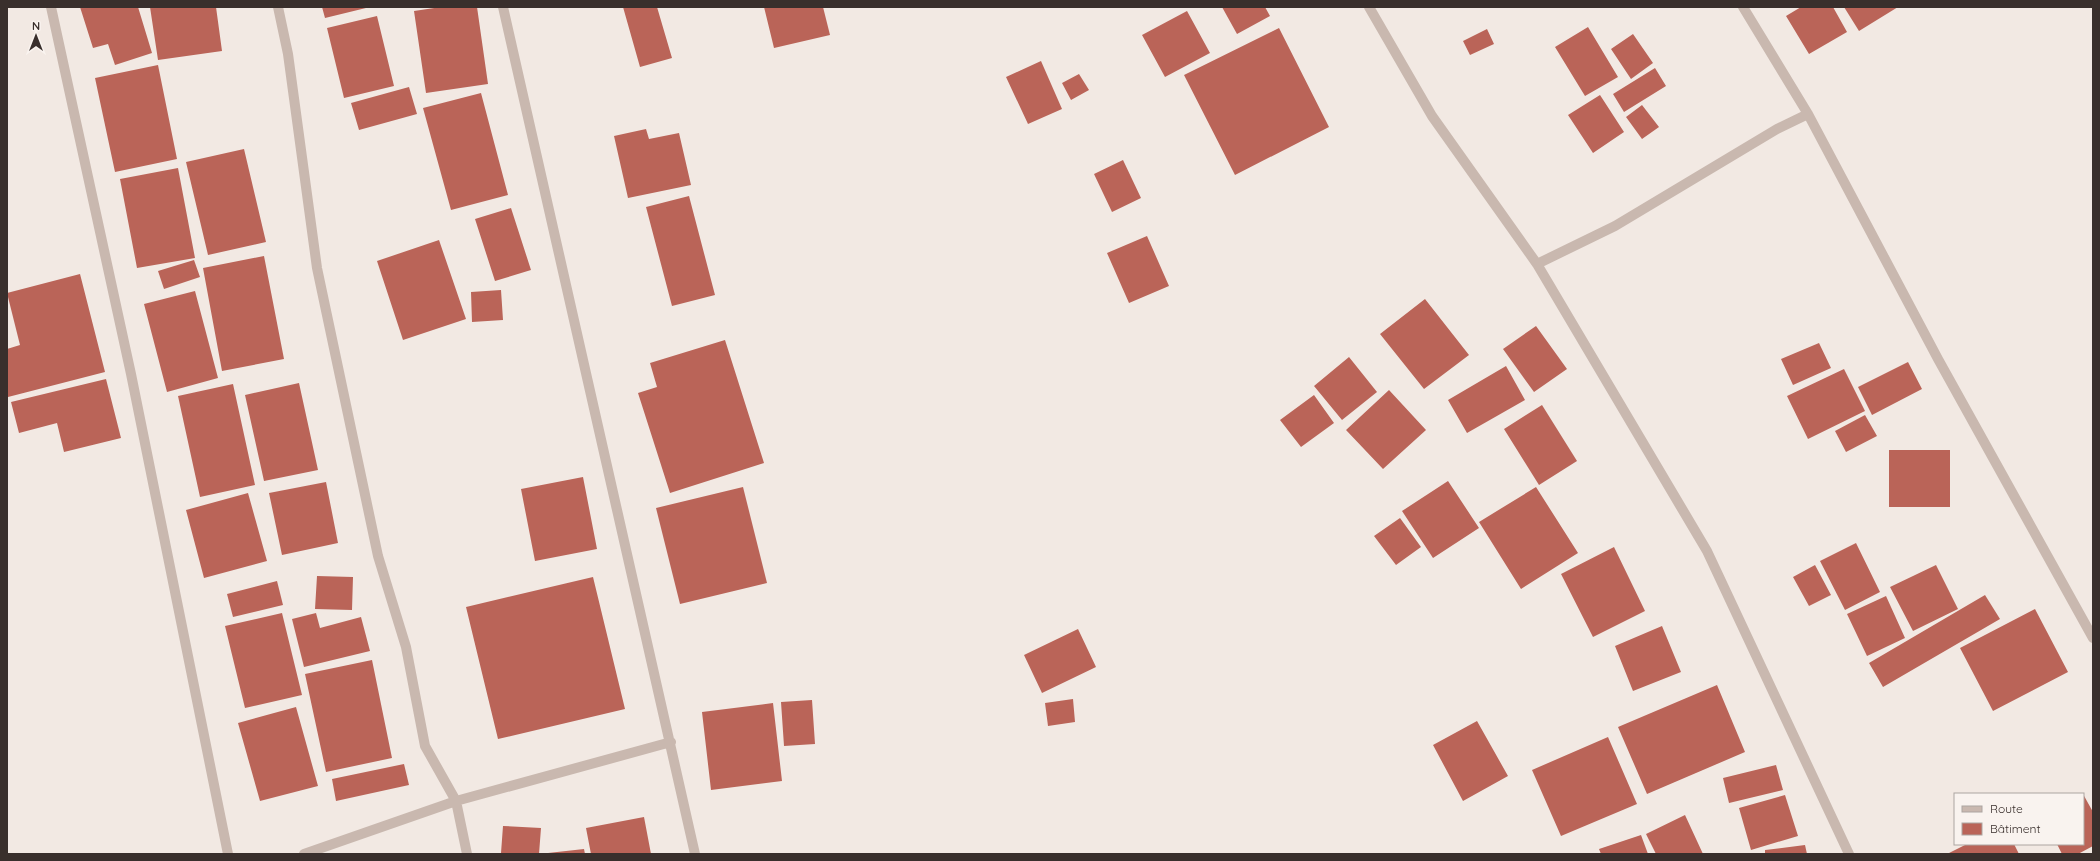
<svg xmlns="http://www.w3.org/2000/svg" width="2100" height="861" font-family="Quicksand,sans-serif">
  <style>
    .building { fill: #ba6458 }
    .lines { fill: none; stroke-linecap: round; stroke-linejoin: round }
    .minor { stroke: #c9b8af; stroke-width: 10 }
  </style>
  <rect width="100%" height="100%" fill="#f2e9e3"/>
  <path class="building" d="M80,7H138L152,53L115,65L108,44L93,48Z
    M150,7H216L222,51L158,60Z
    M322,7H366V8L325,18Z
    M441,7H477L488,84L426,93L414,11Z
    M623,7H657L672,58L640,67Z
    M764,7H823L830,35L774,48Z
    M1222,7H1265L1270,16L1237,34Z
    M1801,7H1833L1847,32L1809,54L1786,16Z
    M1844,7H1898L1859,31Z
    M1187,11L1210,53L1165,77L1142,35Z
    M377,16L394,86L344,98L327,28Z
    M1588,27L1618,77L1585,96L1555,47Z
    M1279,28L1329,127L1235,175L1184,75Z
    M1487,29L1494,44L1470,55L1463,41Z
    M1633,34L1653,63L1631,79L1611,49Z
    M1041,61L1062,109L1028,124L1006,77Z
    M158,65L177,159L115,172L95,78Z
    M1655,68L1666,86L1624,112L1613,94Z
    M1079,74L1089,90L1071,100L1062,83Z
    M409,87L417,114L359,130L351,103Z
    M481,93L508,195L451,210L423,108Z
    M1600,95L1624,132L1593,153L1568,115Z
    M1642,105L1659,127L1642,139L1626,117Z
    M646,129L649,139L679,133L691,185L628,198L614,136Z
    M244,149L266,242L208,255L186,162Z
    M1123,160L1141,198L1112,212L1094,174Z
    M178,168L195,258L137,268L120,179Z
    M689,196L715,295L672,306L646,207Z
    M511,208L531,270L495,281L475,219Z
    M1147,236L1169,286L1129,303L1107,253Z
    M439,240L466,319L403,340L377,261Z
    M264,256L284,359L222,371L203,268Z
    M194,260L200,277L164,289L158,271Z
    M80,274L105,372L8,397L7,349L20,345L7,293Z
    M501,290L503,320L472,322L471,292Z
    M195,291L218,378L167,392L144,304Z
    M1425,299L1469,355L1424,389L1380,334Z
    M1536,326L1567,369L1534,392L1503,349Z
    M725,340L764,463L670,493L638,393L657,387L650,363Z
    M1819,343L1831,368L1793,385L1781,359Z
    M1349,357L1377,392L1342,420L1314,386Z
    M1908,362L1922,389L1872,415L1858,387Z
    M1506,366L1525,400L1467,433L1448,400Z
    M1844,369L1865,411L1808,439L1787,396Z
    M106,379L121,438L64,452L57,423L19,433L11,402Z
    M299,383L318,470L264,481L245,395Z
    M233,384L255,485L200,497L178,396Z
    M1389,390L1426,430L1383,469L1346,430Z
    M1314,395L1334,423L1301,447L1280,420Z
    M1542,405L1577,461L1539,485L1504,429Z
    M1865,415L1877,436L1846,452L1835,431Z
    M1889,450H1950V507H1889Z
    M583,477L597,549L535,561L521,489Z
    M1448,481L1479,528L1433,558L1402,511Z
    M326,482L338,543L282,555L269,493Z
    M743,487L767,583L680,604L656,508Z
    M1536,487L1578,553L1521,589L1479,522Z
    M248,493L267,561L204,578L186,510Z
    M1400,518L1421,547L1396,565L1374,536Z
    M1856,543L1880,592L1845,610L1820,561Z
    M1614,547L1645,611L1593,637L1561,574Z
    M1815,565L1831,595L1809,606L1793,577Z
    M1936,565L1958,609L1913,631L1890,587Z
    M317,576L353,577L352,610L315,609Z
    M593,577L625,709L498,739L466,607Z
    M277,581L283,605L233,617L227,594Z
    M1985,595L2000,619L1883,687L1869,663Z
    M1886,596L1905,638L1867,656L1847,614Z
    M2035,609L2068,672L1993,711L1960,648Z
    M282,613L302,695L245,708L225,626Z
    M316,613L320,628L361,617L370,651L304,667L292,619Z
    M1662,626L1681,672L1633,691L1615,646Z
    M1078,629L1096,667L1042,693L1024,655Z
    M372,660L392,758L326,772L305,674Z
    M1717,685L1745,752L1647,794L1618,727Z
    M1073,699L1075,722L1048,726L1045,703Z
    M812,700L815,744L784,746L781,702Z
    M773,703L782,781L711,790L702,712Z
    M296,707L318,786L260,801L238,723Z
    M1477,721L1508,776L1463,801L1433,745Z
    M1608,737L1637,804L1561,836L1532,770Z
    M404,764L409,785L336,801L332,779Z
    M1776,765L1783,790L1729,803L1723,778Z
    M2083,794L2093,812V846L2078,854H2062L2057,844H2083Z
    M1785,795L1798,836L1751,850L1739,808Z
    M1685,815L1703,854H1656L1646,834Z
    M644,817L651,854H591L586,828Z
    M503,826L541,828L539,854L501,853Z
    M1641,835L1648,854H1601L1599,849Z
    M1967,844H2014L2019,854H1947Z
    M1805,845L1807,854H1765V850Z
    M584,849L585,854H548V853Z"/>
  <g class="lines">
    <path class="minor" d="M51,7L131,374L228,854
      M278,7L288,54L317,268L378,556L406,647L425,746L456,801L467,854
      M503,7L695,854
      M1369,7L1432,116L1537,264L1707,551L1849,854
      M1743,7L1808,114L1938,359L2093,638
      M1537,264L1615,226L1777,129L1808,114
      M304,854L456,801L671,742"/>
  </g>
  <rect width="2100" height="861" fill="none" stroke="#392f2c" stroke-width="16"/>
  <rect x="1954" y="793" width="130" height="52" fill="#f9f3ef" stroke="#aca5a1"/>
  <rect x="1962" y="806" width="20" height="6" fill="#c9b8af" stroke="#aca5a1"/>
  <text x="1990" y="813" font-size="12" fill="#392f2c">Route</text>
  <rect x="1962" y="823" width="20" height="12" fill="#ba6458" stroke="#aca5a1"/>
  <text x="1990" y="833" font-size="12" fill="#392f2c">Bâtiment</text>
  <g transform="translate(36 36)" stroke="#f9f3ef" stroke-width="3" paint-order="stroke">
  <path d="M0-3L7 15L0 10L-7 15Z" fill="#392f2c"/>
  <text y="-6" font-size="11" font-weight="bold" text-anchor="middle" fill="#392f2c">N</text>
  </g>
</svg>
